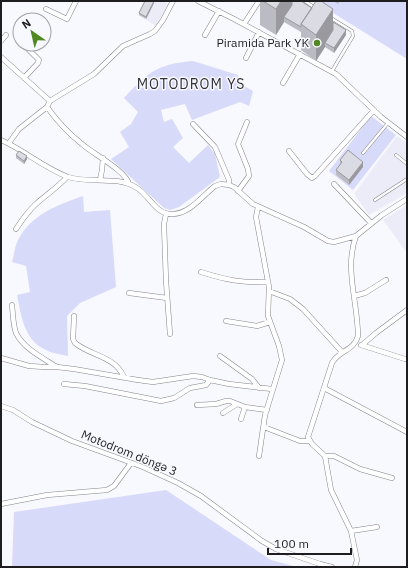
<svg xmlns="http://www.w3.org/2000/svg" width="408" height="568" font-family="'IBM Plex Sans',sans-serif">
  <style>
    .built { fill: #ececf9 }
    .green { fill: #d8dafa }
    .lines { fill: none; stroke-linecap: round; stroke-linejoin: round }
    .lane-casing { stroke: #84848c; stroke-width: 3.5 }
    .street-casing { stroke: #84848c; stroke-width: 5.5 }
    .lane { stroke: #fff; stroke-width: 2.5 }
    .street { stroke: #fff; stroke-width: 4.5 }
    .wall { fill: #bbbcc3 }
    .shaded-wall { fill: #99999f }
    .building { fill: #dadbe3; stroke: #99999f }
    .poi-dot { fill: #528821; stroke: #f8f8ff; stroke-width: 1.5 }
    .labels { text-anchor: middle; stroke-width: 3; stroke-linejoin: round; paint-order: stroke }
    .poi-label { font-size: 12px; fill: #1e1e21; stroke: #f8f8ff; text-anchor: end }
    .street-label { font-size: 12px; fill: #1e1e21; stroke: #f8f8ff }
    .quarter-label { font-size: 14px; letter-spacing: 1px; fill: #2f2f35; stroke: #f8f8ff }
  </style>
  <rect width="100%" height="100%" fill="#f8f8ff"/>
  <path class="built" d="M146,1H162L168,4L156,26L138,15Z
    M397,136L407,143V193L369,215L354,194Z
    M407,205V253L383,220Z"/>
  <path class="green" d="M314,1H406L407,59Z
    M193,61L238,75L239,83L253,91L249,106L240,102L192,120L185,104L161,110L164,122L172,119L183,138L173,147L189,163L208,145L215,154L220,177L179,207L170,210L164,208L111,159L129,147L120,132L131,124L138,112L124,98C148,72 157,64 193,61Z
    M371,116L396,135L353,190L329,171Z
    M83,196L84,212L110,210L116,287L80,303L67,316L68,356C60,354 50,353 44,349C24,339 21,315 17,295L30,292L26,266L12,262C14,255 15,245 19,238C33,214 57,205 83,196Z
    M166,490L271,560L297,567H12L14,512Z"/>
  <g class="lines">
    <g class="lane-casing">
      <path id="lane" d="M305,1L315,8
        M331,18L352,31L353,36L332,71
        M363,153L388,123
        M396,155L407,164
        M375,200L407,179"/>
    </g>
    <g class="street-casing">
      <path id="street" d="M198,1L234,19L336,74L381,117L407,137
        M46,9L67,19L76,1
        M244,24L259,1
        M205,35L219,11
        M1,41L6,35
        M1,57L50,101
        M246,58L259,32
        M24,78L38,63L39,60L29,50
        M283,83L300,54
        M47,107C57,121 68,133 82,144C93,154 125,170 129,184
        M193,124L215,147L229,180V185
        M1,140C24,150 44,168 68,177C90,184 117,175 137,188C150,196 155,214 172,214C190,214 202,196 215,186L221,184L229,185L234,187L253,204L304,227L328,241L334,242L356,236L382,215L407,199
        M9,143L19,129L47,107L50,101L94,74L123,46L150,34L155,31L163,20L173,1
        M289,151L307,174L312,178L315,176L374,110
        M100,180L102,170L103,158
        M334,184L371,223
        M238,191L249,176L248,169L238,144L247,122
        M258,207L256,217L269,287L268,316L279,346L282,360L265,415L259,456
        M166,214L164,224L166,281L170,334
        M16,229C22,220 28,211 36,204C46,195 58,187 67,177
        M201,272C226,280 242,283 268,282
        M269,291L290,299L303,309L342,352
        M129,293L167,298
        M354,296L365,293L386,280
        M12,305C13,314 13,325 16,333C24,349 43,358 57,367
        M74,316L73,339L75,343C91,356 115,356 124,377
        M226,321L257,326L270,322
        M361,345L405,359
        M362,345L376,333L407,310
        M220,356L252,379L259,388
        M1,358L29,366L45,367H57L74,369L138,380L153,382L193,376L202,377L210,380L229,384L272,389
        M64,384L85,386L161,401L174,398L190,388L206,385L210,380
        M324,388L407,432
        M197,405L216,404L226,401H230L245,407L267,410
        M1,406L13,410L32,422L72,441L143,467L178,483L201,496L262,541L276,549L320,564L332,567
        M223,413L237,404
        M241,419L245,407
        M264,427L300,441H309
        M325,456H334L360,469L392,478
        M1,504L47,495L107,490L114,486L131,463
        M351,531L377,527
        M355,567L357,560L351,531L331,490L325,456L312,444L308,437L332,363C339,350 354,351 358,336C358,303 344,268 356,236"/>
    </g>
    <use href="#lane" class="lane"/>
    <use href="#street" class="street"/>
  </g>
  <path class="wall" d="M260,1H301L333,22L346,35L334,53L325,47L316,61L301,50V32L284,22L276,35L260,25Z
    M333,1H340L338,4Z
    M154,3L146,19L139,15V13Z
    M16,155L27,159L24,164L16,158Z
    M340,160L363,167L349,185L336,175V170L340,165Z"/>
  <path class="shaded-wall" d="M154,1V3L146,19V17Z
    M281,1H292V10L284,17V22L276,35V9Z
    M333,9V35L325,43V47L316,61V35Z
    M346,30V35L334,53V48Z
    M27,156V159L24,164V161Z
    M363,162V167L349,185V180Z"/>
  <path class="building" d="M145,1H154L146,17L139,13Z
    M263,1H281L276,9Z
    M292,1H301L312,8L301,24V27L284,17L292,5Z
    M316,1H321L333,9L316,35L301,24Z
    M333,22L346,30L334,48L325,43L333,30Z
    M348,150L363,162L349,180L336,170L342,162L340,160Z
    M19,151L27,156L24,161L16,155Z"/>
  <circle class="poi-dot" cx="317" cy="43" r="4"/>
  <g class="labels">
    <g class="poi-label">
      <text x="309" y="47">Piramida Park YK</text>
    </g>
    <g class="street-label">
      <text transform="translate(129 453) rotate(22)" y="4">Motodrom döngə 3</text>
    </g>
    <g class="quarter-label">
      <text x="191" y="89">MOTODROM YS</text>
    </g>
  </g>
  <rect width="408" height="568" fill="none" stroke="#1e1e21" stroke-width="4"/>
  <g transform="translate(32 32) rotate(326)"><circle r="19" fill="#f8f8ff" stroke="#a1a1a6"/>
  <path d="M0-3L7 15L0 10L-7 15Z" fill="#528821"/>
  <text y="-6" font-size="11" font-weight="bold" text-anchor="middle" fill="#1e1e21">N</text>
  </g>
  <path d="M268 548v6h83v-6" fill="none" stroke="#1e1e21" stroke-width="2"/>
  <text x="274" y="548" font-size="12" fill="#1e1e21" stroke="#f8f8ff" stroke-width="3" paint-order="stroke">100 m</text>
</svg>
